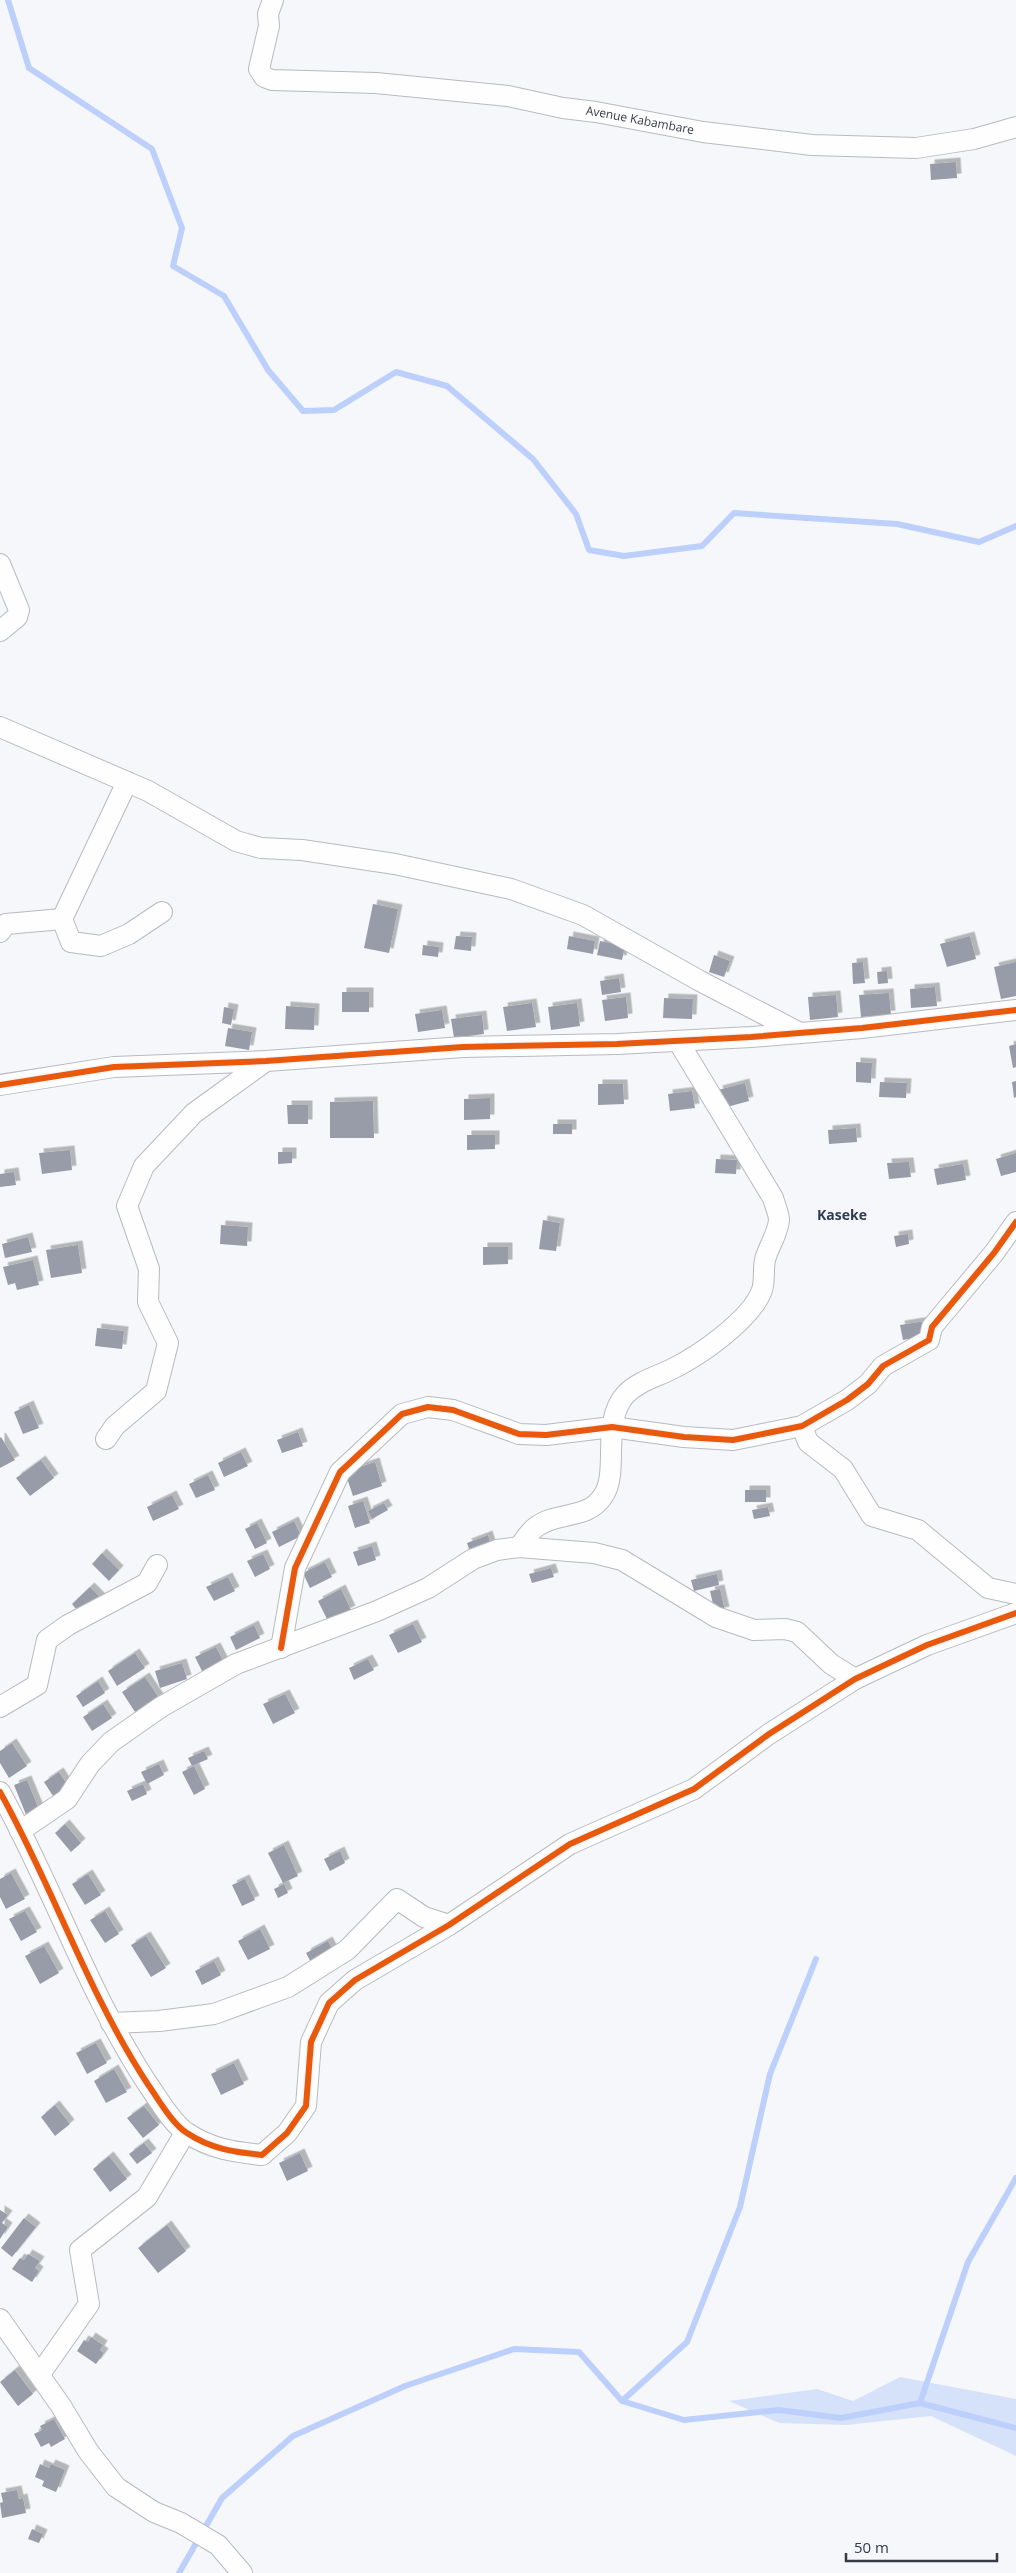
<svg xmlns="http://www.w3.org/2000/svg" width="1016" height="2573" font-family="'Open Sans',sans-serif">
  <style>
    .green { fill: #d6e2fa }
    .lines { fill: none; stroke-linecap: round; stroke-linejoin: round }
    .stream { stroke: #bdd0fb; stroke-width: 6 }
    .building { fill: #979ca8; filter: url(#shadow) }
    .minor-casing { stroke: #b7bac0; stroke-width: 22 }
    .minor { stroke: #fefefe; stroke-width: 20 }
    .cycleway-casing { stroke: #f4f6fc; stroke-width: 9 }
    .cycleway { stroke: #e8590c; stroke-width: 6 }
    .labels { text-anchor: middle; stroke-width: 5; stroke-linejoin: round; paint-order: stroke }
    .street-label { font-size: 12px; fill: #363b45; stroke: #f4f6fc }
    .neighbourhood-label { font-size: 14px; font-weight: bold; fill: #313b50; stroke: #f4f6fc }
  </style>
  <defs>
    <filter id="shadow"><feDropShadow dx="4.5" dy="-4.5" stdDeviation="0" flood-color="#0004"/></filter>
  </defs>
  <rect width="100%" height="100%" fill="#f6f7fa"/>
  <path class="green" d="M900,2377L1016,2399V2456L931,2416L846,2425L779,2423L729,2401L817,2389L853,2401Z"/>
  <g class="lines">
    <path class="stream" d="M8,0L29,68L152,149L182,228L173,266L224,296L268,370L303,411L334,410L396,372L447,386L533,459L576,514L589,550L624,556L702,546L734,513L897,524L979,542L1016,526
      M622,2401L687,2342L740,2207L770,2074L816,1959
      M920,2403L968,2262L1016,2178
      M179,2573L222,2498L293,2436L405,2386L514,2349L579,2352L622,2401L684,2420L779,2410L841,2418L920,2403L1016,2428"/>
  </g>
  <path class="building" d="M956,162L957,178L931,180L930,164Z
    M373,904L398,909L389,953L364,948Z
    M456,936L472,937L471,951L454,949Z
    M569,936L595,941L593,954L567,949Z
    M970,936L976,959L947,967L940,944Z
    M600,941L625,946L622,960L597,955Z
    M423,945L439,947L438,957L422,955Z
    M714,955L730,961L724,977L709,972Z
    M863,962L865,983L853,984L852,963Z
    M1016,962V996L1001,999L994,967Z
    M887,971L888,983L878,984L877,972Z
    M619,978L621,992L602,995L600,981Z
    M935,987L937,1006L911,1008L910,989Z
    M342,992H369V1012H342Z
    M889,993L891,1015L861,1017L859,995Z
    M836,995L838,1017L810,1020L808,997Z
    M626,997L628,1018L605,1021L602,1000Z
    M664,998L693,999L692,1019L663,1018Z
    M532,1003L536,1027L507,1031L503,1007Z
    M577,1003L580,1026L551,1030L548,1007Z
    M286,1006L315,1008L314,1030L285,1029Z
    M224,1007L234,1009L231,1025L222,1023Z
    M442,1010L445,1028L418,1032L415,1014Z
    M482,1015L484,1034L454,1038L451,1019Z
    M228,1028L252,1032L249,1050L225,1046Z
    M1016,1044V1067L1013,1068L1009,1046Z
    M856,1062L872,1063L871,1083L856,1082Z
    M1016,1081V1097L1014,1098L1012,1082Z
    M880,1082L907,1083L906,1098L879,1097Z
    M745,1083L749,1101L723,1108L718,1090Z
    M598,1084H623L624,1104L598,1105Z
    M692,1091L695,1108L670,1111L668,1094Z
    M490,1098V1119L464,1120V1099Z
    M373,1101L374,1138H330V1102Z
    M287,1105H308V1124H288Z
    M553,1124H572V1134H553Z
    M856,1128L857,1142L829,1144L828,1130Z
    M467,1135H495V1149L467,1150Z
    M70,1150L72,1170L42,1174L39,1153Z
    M278,1152H292V1163L278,1164Z
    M1016,1153V1172L1001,1176L996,1159Z
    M716,1159L737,1160L736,1174L715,1173Z
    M909,1162L911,1177L889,1179L887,1163Z
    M963,1164L966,1180L937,1185L934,1169Z
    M14,1172L16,1185L0,1187V1174Z
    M543,1220L560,1223L556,1251L539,1249Z
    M221,1225L248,1227L247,1246L220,1244Z
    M908,1234L909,1244L896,1247L894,1236Z
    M28,1237L32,1252L5,1258L2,1244Z
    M78,1245L82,1273L51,1278L46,1250Z
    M483,1247H508V1264L483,1265Z
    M33,1260L39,1285L17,1290L15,1283L8,1285L3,1267Z
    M926,1321L929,1335L903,1340L900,1325Z
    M97,1328L124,1331L122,1349L95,1346Z
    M29,1405L39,1428L23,1434L14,1412Z
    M298,1432L303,1446L282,1453L277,1440Z
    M1,1437L15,1460L0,1468V1438Z
    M241,1452L248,1466L224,1477L218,1463Z
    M41,1460L54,1478L30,1496L16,1478Z
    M375,1462L382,1486L353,1496L345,1472Z
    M208,1475L215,1490L196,1498L189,1484Z
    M745,1490H766V1502H745Z
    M172,1495L179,1509L153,1521L147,1507Z
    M363,1501L370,1523L355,1528L348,1506Z
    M384,1503L388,1510L372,1519L368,1511Z
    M768,1507L770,1516L754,1519L752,1510Z
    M294,1521L301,1536L279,1547L272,1532Z
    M257,1523L267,1543L255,1549L245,1529Z
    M488,1535L492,1548L471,1555L467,1543Z
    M372,1546L376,1560L358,1566L353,1552Z
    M102,1553L119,1570L109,1581L92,1564Z
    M263,1554L270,1569L255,1577L247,1561Z
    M325,1562L332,1577L310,1588L303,1573Z
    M551,1568L554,1577L532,1583L529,1574Z
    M717,1574L719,1585L694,1591L691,1580Z
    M228,1577L235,1591L214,1601L206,1587Z
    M90,1587L102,1599L83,1617L72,1604Z
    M341,1589L351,1610L328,1621L318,1601Z
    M720,1589L725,1611L715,1613L710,1591Z
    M413,1624L422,1642L398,1653L389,1635Z
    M254,1625L260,1638L236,1650L230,1637Z
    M216,1647L224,1663L203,1673L195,1657Z
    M135,1653L145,1668L117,1686L108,1671Z
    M368,1659L374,1670L354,1680L349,1668Z
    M182,1663L187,1679L160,1688L155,1671Z
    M145,1677L159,1698L135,1712L122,1692Z
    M98,1681L105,1693L83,1707L76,1696Z
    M285,1694L295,1713L273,1724L263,1704Z
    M103,1704L112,1718L92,1731L83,1717Z
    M12,1743L27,1766L9,1778L0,1763V1751Z
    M204,1751L208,1759L192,1766L188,1758Z
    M159,1764L164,1775L147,1784L141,1772Z
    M194,1766L205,1789L194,1795L182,1772Z
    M59,1772L70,1789L55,1799L44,1782Z
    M27,1780L40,1812L27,1817L14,1785Z
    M143,1784L147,1794L132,1801L127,1791Z
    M65,1824L81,1843L71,1852L55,1833Z
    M284,1845L298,1876L283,1883L268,1853Z
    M340,1851L345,1863L330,1871L324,1859Z
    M11,1873L25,1899L6,1909L0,1897V1879Z
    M88,1874L101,1895L85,1905L72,1884Z
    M245,1879L255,1900L242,1906L232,1885Z
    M284,1884L288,1893L278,1898L274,1889Z
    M25,1911L37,1932L21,1941L9,1919Z
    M105,1911L119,1934L105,1943L90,1920Z
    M260,1929L270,1949L248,1960L238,1941Z
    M146,1936L166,1968L151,1977L131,1945Z
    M328,1941L336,1957L314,1968L306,1953Z
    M44,1946L59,1973L40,1984L25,1956Z
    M214,1961L221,1975L202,1985L195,1971Z
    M96,2043L107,2063L87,2074L76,2053Z
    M234,2063L244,2084L221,2095L211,2074Z
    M114,2069L127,2092L106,2103L94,2081Z
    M55,2105L70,2124L55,2136L41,2117Z
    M144,2106L159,2125L143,2138L127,2118Z
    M144,2143L152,2153L137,2164L129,2154Z
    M300,2153L308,2171L287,2181L279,2163Z
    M109,2156L127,2179L110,2192L93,2169Z
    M0,2210L8,2215L2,2223L8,2227L0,2239Z
    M24,2218L36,2227L12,2257L1,2248Z
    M167,2225L186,2251L158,2273L138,2248Z
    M28,2254L40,2261L35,2268L39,2271L32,2282L12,2269L20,2258L24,2260Z
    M91,2337L103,2345L100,2350L104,2353L96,2364L77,2351L84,2340L88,2342Z
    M15,2370L33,2394L18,2406L0,2382Z
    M54,2419L65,2439L51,2447L49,2443L41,2447L34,2434L42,2430L40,2426Z
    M40,2464L49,2468L51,2464L65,2470L56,2492L42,2486L44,2481L35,2477Z
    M17,2490L19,2499L23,2498L26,2513L2,2518L0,2503L3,2502L1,2493Z
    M32,2529L43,2534L39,2543L28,2539Z"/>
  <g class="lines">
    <g class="minor-casing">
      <g id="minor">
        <path id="s1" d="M273,0L268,14L269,26L259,69L264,77L272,80L376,83L508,96L563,108L596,112L703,132L812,145L916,148L974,139L1016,127"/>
        <path d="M0,564L19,610L17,617L0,631"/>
        <path d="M0,727L148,791L236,841L261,848L302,850L395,864L511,889L583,915L700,981L800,1033"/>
        <path d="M127,782L62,919L71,942L101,946L129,934L162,912"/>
        <path d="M0,932L6,924L62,919"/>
        <path d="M0,1085L114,1067L266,1061L463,1047L617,1044L751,1037L862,1028L1016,1010"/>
        <path d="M802,1426L808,1442L843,1469L872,1516L918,1530L988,1588L1016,1594"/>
        <path d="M106,1439L115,1426L156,1391L168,1343L148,1302L149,1269L127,1206L144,1166L194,1113L266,1061"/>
        <path d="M519,1547C524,1541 529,1532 536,1527C557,1511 588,1520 603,1496C620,1472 600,1422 626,1394C639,1381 656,1377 672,1369C699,1356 752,1319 762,1290C765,1281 763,1269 765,1260C768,1247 778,1234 779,1220C779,1214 775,1205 773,1198L678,1041"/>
        <path d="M281,1648L295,1568L340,1472L402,1414L428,1407L453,1410L519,1434L546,1435L612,1427L684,1437L733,1440L802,1426L847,1400L868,1384L883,1366L929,1340L932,1327L994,1253L1016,1222"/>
        <path d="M0,1707L37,1685L47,1640L68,1625L147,1583L157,1565"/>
        <path d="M0,1792C53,1887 87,1991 147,2083C157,2097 172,2124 187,2133C211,2149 234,2152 262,2155L287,2133L306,2106L311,2042L329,2003L355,1980L449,1925L570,1844L694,1789L769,1734L855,1679L927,1645L1016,1613"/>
        <path d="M20,1831L67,1799L90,1764L111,1742L161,1707L236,1664L377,1611L428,1588L473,1559L497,1550L519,1547L594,1553L622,1560L716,1617L754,1630L785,1629L797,1632L831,1664L855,1679"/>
        <path d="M111,2023L159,2021L214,2014L288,1987L347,1950L397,1899L424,1917L449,1925"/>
        <path d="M0,2319L61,2406L88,2451L116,2487L154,2512L181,2523L218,2545L242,2573"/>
        <path d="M40,2374L89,2304L80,2250L147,2197L185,2133"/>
      </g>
    </g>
    <use href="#minor" class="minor"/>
    <g class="cycleway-casing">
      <path id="cycleway" d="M0,1085L114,1067L266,1061L463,1047L617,1044L751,1037L862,1028L1016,1010
        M281,1648L295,1568L340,1472L402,1414L428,1407L453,1410L519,1434L546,1435L612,1427L684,1437L733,1440L802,1426L847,1400L868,1384L883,1366L929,1340L932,1327L994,1253L1016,1222
        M0,1792C53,1887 87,1991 147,2083C157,2097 172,2124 187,2133C211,2149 234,2152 262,2155L287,2133L306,2106L311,2042L329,2003L355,1980L449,1925L570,1844L694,1789L769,1734L855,1679L927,1645L1016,1613"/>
    </g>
    <use href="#cycleway" class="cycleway"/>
  </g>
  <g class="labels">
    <g class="street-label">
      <text dy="4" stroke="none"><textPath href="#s1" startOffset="460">Avenue Kabambare</textPath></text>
    </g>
    <g class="neighbourhood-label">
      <text x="842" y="1220">Kaseke</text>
    </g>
  </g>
  <path d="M846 2553v8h151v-8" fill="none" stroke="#363b45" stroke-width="2.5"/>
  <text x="854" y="2553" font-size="15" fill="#363b45" stroke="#f4f6fc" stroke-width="4" paint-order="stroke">50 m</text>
</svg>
